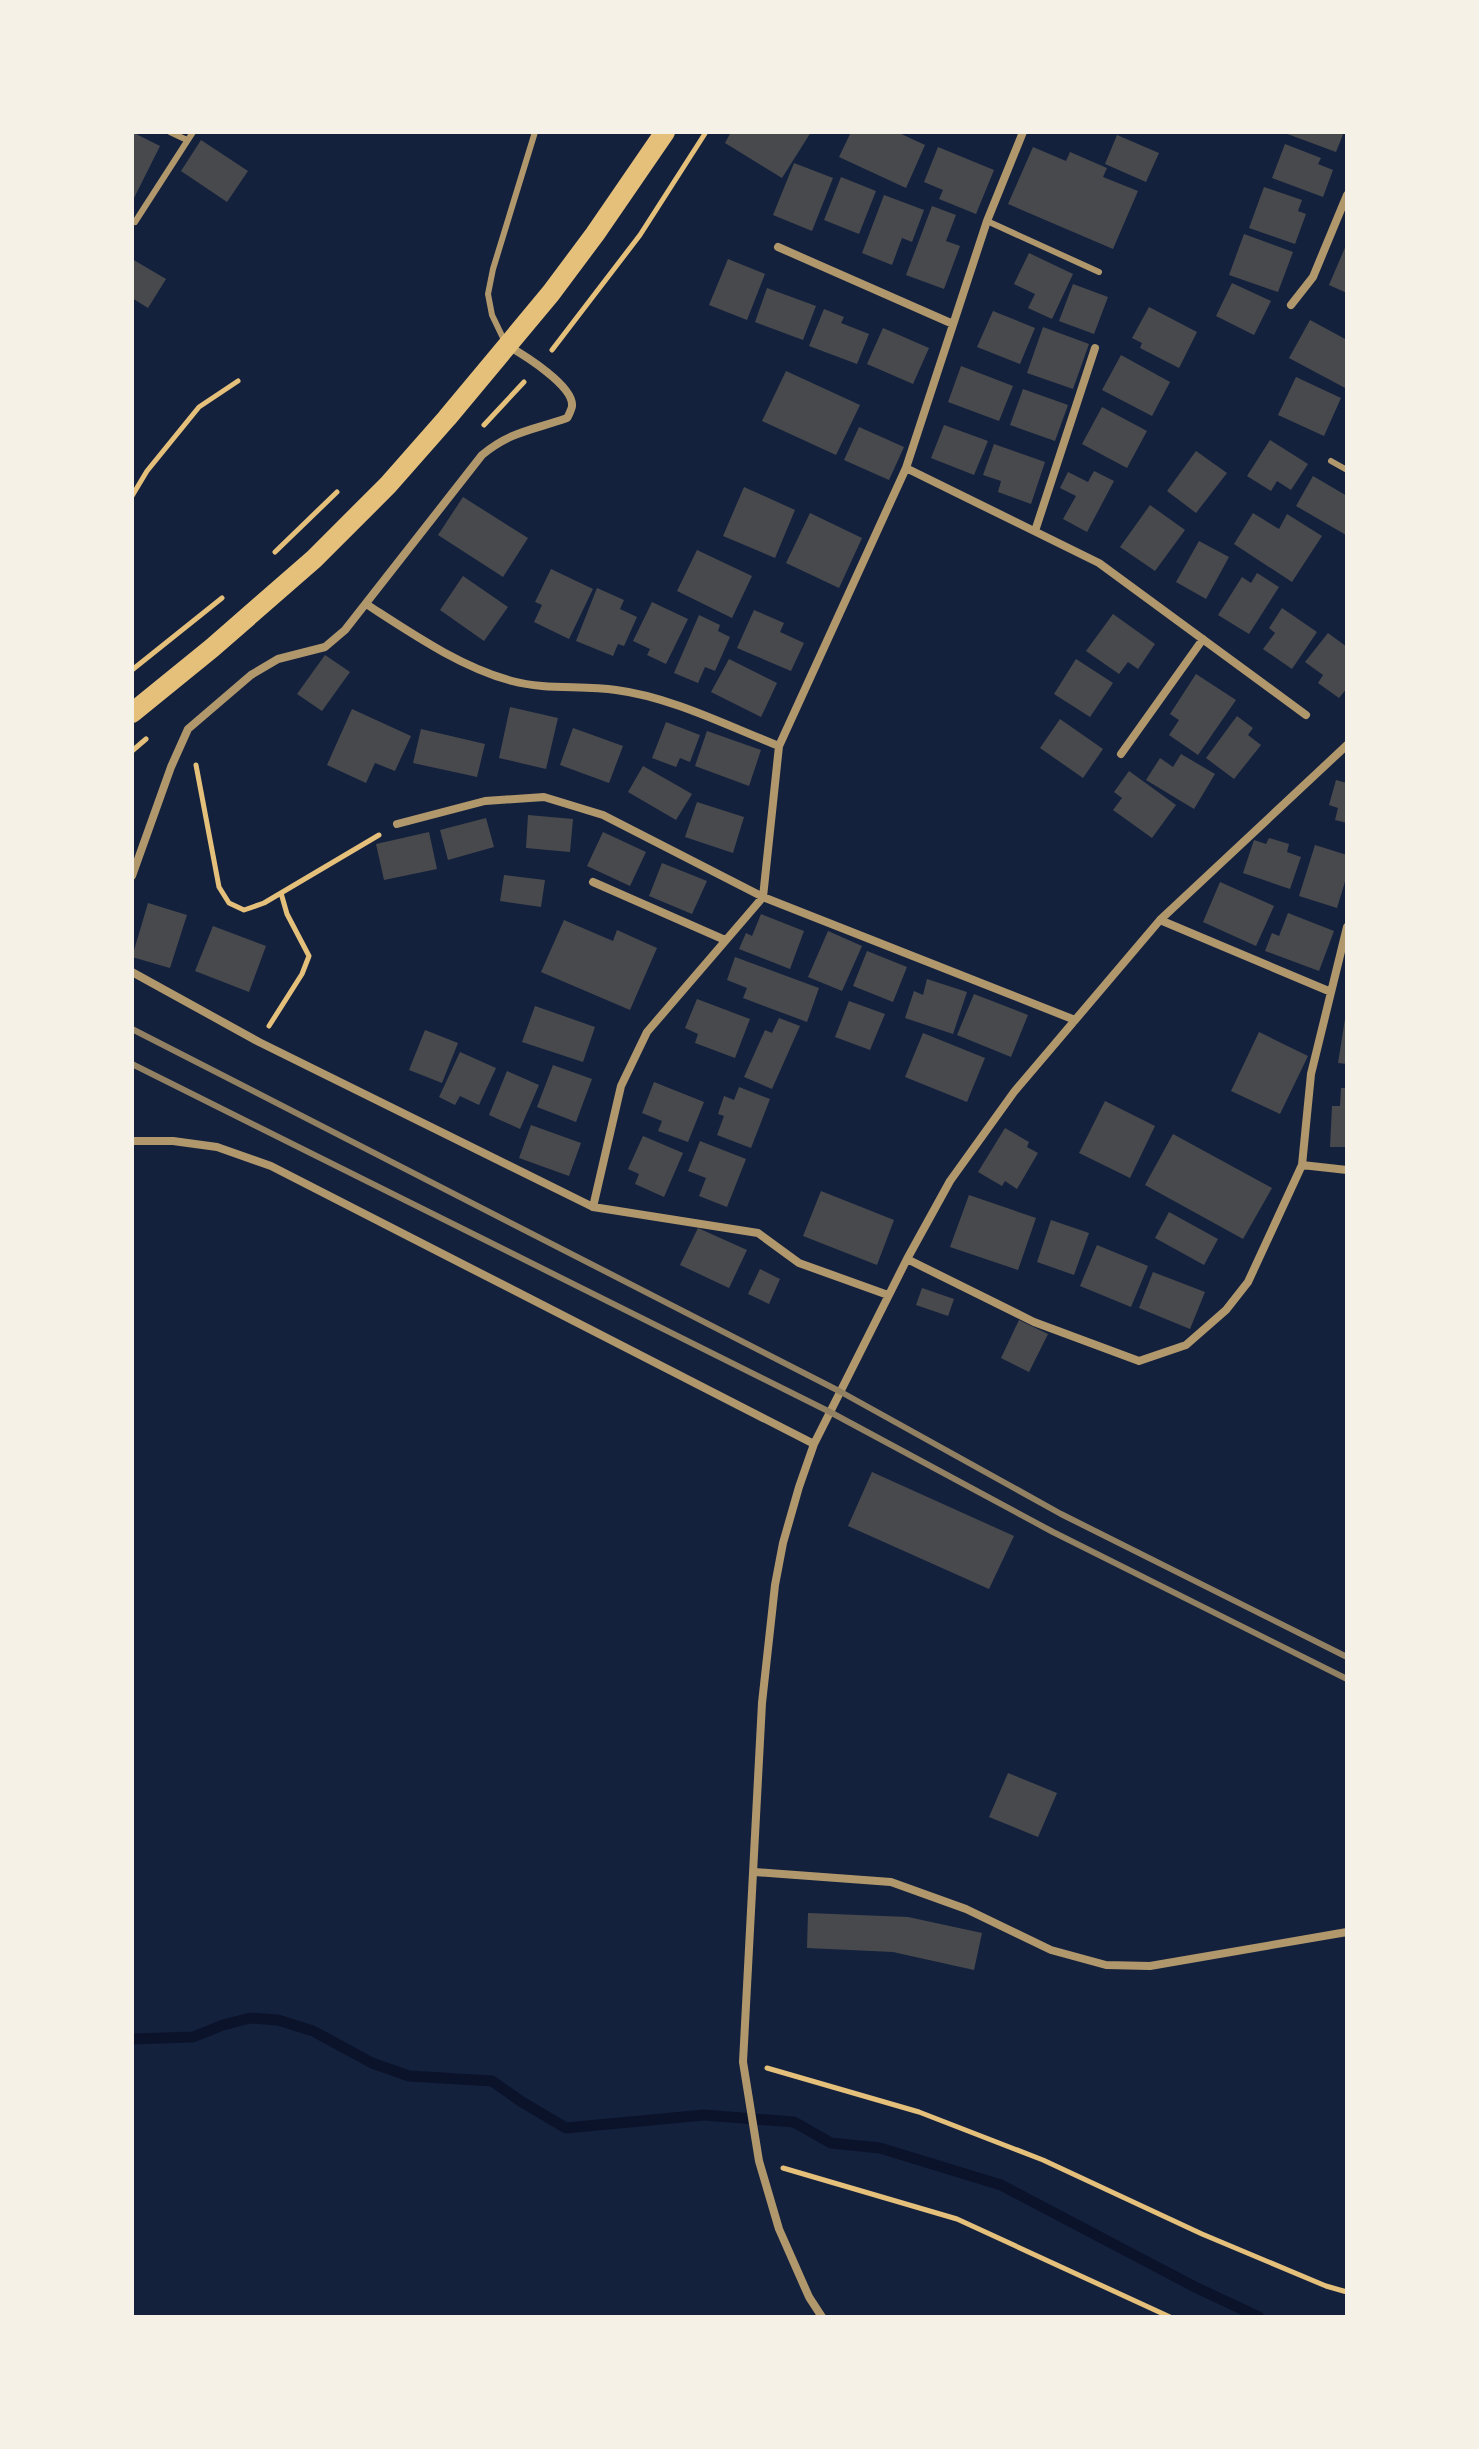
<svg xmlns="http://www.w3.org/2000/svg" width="1479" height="2449" font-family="Raleway,sans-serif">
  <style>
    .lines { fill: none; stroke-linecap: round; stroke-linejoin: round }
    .stream { stroke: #0b132b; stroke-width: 11 }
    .building { fill: #48494c }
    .path { stroke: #e5c07b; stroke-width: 5 }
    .service { stroke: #b1986c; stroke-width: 6 }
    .minor { stroke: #b1986c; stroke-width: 8 }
    .primary { stroke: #e5c07b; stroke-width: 20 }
    .rail { stroke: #918062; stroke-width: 6 }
  </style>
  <rect width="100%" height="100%" fill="#14213d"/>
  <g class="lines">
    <path class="stream" d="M132,2039L193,2037L223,2025L250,2018L278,2020L313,2031L372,2063L409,2076L492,2081L522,2102L566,2128L704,2115L794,2122L831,2143L880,2148L1001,2185L1197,2288L1259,2317"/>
  </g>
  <path class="building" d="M132,132L160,146L132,202Z
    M731,132H811L782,178L725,143Z
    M851,132H897L925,145L906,188L839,157Z
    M1282,132H1344L1336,152Z
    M1117,135L1159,153L1146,182L1105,164Z
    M201,140L248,171L227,202L181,171Z
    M1285,144L1321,158L1318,164L1333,170L1323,197L1272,178Z
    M938,147L994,170L976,214L939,199L943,190L924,182Z
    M1033,147L1066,161L1070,152L1107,168L1103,177L1138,191L1113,249L1008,204Z
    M794,163L833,178L812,231L773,215Z
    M841,177L876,191L859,234L824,220Z
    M1264,187L1302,200L1298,211L1306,214L1295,244L1249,228Z
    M884,195L924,210L912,242L902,238L892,265L862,253Z
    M932,206L956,215L946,241L960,246L944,289L906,275Z
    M1244,234L1293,252L1278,292L1229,275Z
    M1347,243V293L1329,285Z
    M1029,253L1073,274L1052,319L1028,308L1035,294L1014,284Z
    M132,259L166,279L148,308L132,298Z
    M728,259L765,274L747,320L709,305Z
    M1232,283L1271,301L1254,335L1216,316Z
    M1073,284L1108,297L1094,334L1059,321Z
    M767,288L816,306L803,340L755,322Z
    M1149,307L1197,332L1179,368L1140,348L1142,343L1132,338Z
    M824,309L844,317L841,323L869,334L857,364L809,346Z
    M993,311L1035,328L1020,364L977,347Z
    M1310,320L1347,340V389L1289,358Z
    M1043,327L1089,344L1073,389L1027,373Z
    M883,328L929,348L913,384L867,364Z
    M1121,355L1170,382L1152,416L1102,390Z
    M961,366L1013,386L999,421L948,402Z
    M786,371L860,405L836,455L762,421Z
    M1296,377L1341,398L1324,436L1278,415Z
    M1023,389L1068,405L1055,441L1010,425Z
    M1102,407L1147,431L1127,468L1082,444Z
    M944,425L988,441L974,475L931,458Z
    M859,427L904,447L889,480L844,460Z
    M1270,440L1308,464L1291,490L1277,481L1271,491L1247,476Z
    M994,444L1045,462L1031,504L998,492L1001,481L983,475Z
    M1196,451L1227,473L1196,513L1167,491Z
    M1094,471L1114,481L1087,532L1063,519L1076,496L1060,488L1068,472L1088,482Z
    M1313,476L1347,496L1346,535L1296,506Z
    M744,487L795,510L775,558L723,536Z
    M463,497L528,538L503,577L438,535Z
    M1150,505L1185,530L1155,571L1120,547Z
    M810,513L862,538L839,588L786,563Z
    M1253,513L1279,529L1287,514L1322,536L1292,582L1234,544Z
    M1199,541L1229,557L1206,599L1176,582Z
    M697,550L752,576L732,618L677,591Z
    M551,569L593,589L569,639L534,622L542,605L535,602Z
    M1257,573L1279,587L1249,634L1218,615L1242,577L1251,583Z
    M463,576L508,607L484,641L440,610Z
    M597,588L624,600L620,609L637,617L624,646L618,644L613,656L576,641Z
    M652,602L688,619L666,664L647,655L650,649L633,641Z
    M1282,608L1317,632L1292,669L1263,649L1275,633L1269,628Z
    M754,610L784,623L780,632L804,643L791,671L737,648Z
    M1113,614L1155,644L1138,669L1128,662L1119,674L1086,651Z
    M699,615L720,625L718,631L730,637L715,671L705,667L698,683L674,673Z
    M1328,633L1347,647V688L1339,698L1318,683L1323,675L1305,662Z
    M325,655L350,672L322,711L297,694Z
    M729,659L777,683L761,717L711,692Z
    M1076,659L1113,683L1090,717L1054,694Z
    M1196,674L1236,700L1198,755L1169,735L1179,720L1170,714Z
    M510,707L558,718L546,769L499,758Z
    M352,709L411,736L395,771L375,763L366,783L327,765Z
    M1237,716L1253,728L1248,735L1261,745L1234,779L1206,758Z
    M1060,719L1103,749L1083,778L1040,748Z
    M666,722L700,735L690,762L680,758L676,767L652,758Z
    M573,728L623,746L609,783L560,765Z
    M421,729L485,744L477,777L413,763Z
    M707,731L761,750L749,786L695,766Z
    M1181,754L1215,774L1194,809L1146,780L1160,758L1173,767Z
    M643,766L692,794L676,820L628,792Z
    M1129,771L1176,805L1152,838L1113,810L1122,798L1114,792Z
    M1336,780L1347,783V823L1335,820L1338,808L1329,805Z
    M697,802L744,817L733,853L685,837Z
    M528,815L573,819L570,852L526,848Z
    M486,818L494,847L448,860L440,830Z
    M429,832L437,869L384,880L376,844Z
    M603,832L646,852L630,886L587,866Z
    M1269,838L1289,844L1287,852L1301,857L1290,889L1243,873L1254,840L1266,844Z
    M1315,845L1347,855V875L1337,908L1299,896Z
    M662,863L707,881L692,914L649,896Z
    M504,875L545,880L541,907L500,901Z
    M1220,882L1274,906L1256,946L1203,922Z
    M148,903L187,915L170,968L132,957Z
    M1288,913L1334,931L1319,971L1265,951L1272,933L1279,936Z
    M761,914L804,931L790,969L739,949L746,933L752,936Z
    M564,920L613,941L617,930L657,948L630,1010L541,972Z
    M213,926L266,946L249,992L195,971Z
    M828,931L862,946L842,991L808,977Z
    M867,951L907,967L893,1002L853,986Z
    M735,957L819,988L807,1022L743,998L747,988L727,980Z
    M927,979L967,992L953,1034L905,1018L914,991L923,995Z
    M974,994L1028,1015L1011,1057L957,1035Z
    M697,999L750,1019L735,1058L695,1043L698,1034L685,1028Z
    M849,1001L885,1014L870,1050L835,1037Z
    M535,1006L595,1027L583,1062L522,1042Z
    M779,1018L800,1026L772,1089L744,1077L765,1030L772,1033Z
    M1345,1019H1347V1064L1338,1063Z
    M425,1030L458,1043L442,1083L409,1070Z
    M1259,1032L1308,1056L1280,1114L1231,1091Z
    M923,1033L985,1058L967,1102L905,1077Z
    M460,1052L496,1068L479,1105L460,1096L455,1105L439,1097Z
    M553,1065L592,1079L576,1122L537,1107Z
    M507,1071L539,1085L520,1129L489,1115Z
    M654,1082L704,1102L688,1142L658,1131L662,1121L642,1113Z
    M739,1087L770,1099L751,1148L717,1135L724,1116L718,1114L724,1096L734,1100Z
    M1341,1088H1347V1147H1330L1332,1106H1340Z
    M1105,1101L1155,1126L1130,1178L1079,1153Z
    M531,1125L581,1143L569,1176L519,1158Z
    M1005,1128L1029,1142L1027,1147L1038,1153L1017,1189L1005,1181L1002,1186L978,1172Z
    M1173,1134L1272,1188L1243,1239L1145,1185Z
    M643,1136L683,1153L664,1197L635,1184L639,1174L628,1169Z
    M700,1141L746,1159L727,1207L699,1196L706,1178L688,1171Z
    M821,1191L894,1220L877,1265L803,1236Z
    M969,1195L1036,1218L1018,1270L950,1247Z
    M1169,1212L1218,1239L1204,1265L1155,1238Z
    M1051,1220L1089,1233L1074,1275L1037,1262Z
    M698,1228L747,1250L729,1288L680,1265Z
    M1097,1245L1148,1266L1131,1307L1080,1286Z
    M760,1269L780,1279L769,1304L748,1294Z
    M1153,1272L1205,1292L1190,1329L1139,1308Z
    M922,1288L954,1299L948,1316L916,1305Z
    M1019,1320L1048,1334L1029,1372L1001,1358Z
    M872,1472L1014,1536L989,1589L848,1526Z
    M1008,1773L1057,1793L1038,1837L989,1817Z
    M808,1913L908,1917L982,1933L974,1970L893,1952L807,1948Z"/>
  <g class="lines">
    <path class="path" d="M552,350L640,235L706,132
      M484,425L524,382
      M132,496L147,471L199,407L238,381
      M275,552L337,492
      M132,670L222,598
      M132,751L146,739
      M196,765L219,887L229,903L244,910L264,903L379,835
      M269,1026L302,974L309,956L287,914L281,893
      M767,2068L919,2112L1043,2160L1202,2234L1326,2286L1347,2292
      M783,2168L957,2219L1170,2317"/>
    <path class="service" d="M170,132L187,140
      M987,221L1099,272
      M135,222L193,132
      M505,342L492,315L488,294L493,269L535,132
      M1331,461L1347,470"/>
    <path class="minor" d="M778,247L953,324
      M1291,305L1313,277L1347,195
      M906,468L1099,563L1306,715
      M1035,531L1095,348
      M366,604C411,633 460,667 512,681C546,690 582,685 616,690C671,697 728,726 779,746
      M1121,754L1203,639
      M397,824L485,801L544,797L603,815L763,897L1075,1020
      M132,876L171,767L188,729L251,675L278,659L325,647L345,630L482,455C511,431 533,430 567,418C568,417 572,408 572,406C574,386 524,355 508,346
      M593,882L725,940
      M1160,920L1331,992
      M132,972L259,1042L593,1207L758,1233L799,1263L888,1295
      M132,1141H173L217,1147L271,1166L814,1444
      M1302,1165L1347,1170
      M593,1207L621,1086L647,1032L763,897L779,746L906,468L987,221L1023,132
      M907,1259L1034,1322L1139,1361L1186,1345L1226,1310L1248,1282L1302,1165L1311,1074L1347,927
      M755,1872L891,1882L966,1909L1051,1950L1106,1965L1150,1966L1347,1932
      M822,2317L809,2297L779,2229L759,2161L743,2062L762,1703L775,1585L783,1543L799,1487L814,1444L907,1259L950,1181L1014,1092L1160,920L1347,745"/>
    <path class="primary" d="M132,713L212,648L314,559L388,485L447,418L551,293L595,234L665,132"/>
    <path class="rail" d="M132,1029L841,1392L1061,1514L1347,1657
      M132,1064L830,1412L1053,1532L1347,1679"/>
  </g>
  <rect width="1479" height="2449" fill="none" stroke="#f6f1e7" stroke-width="268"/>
</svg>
